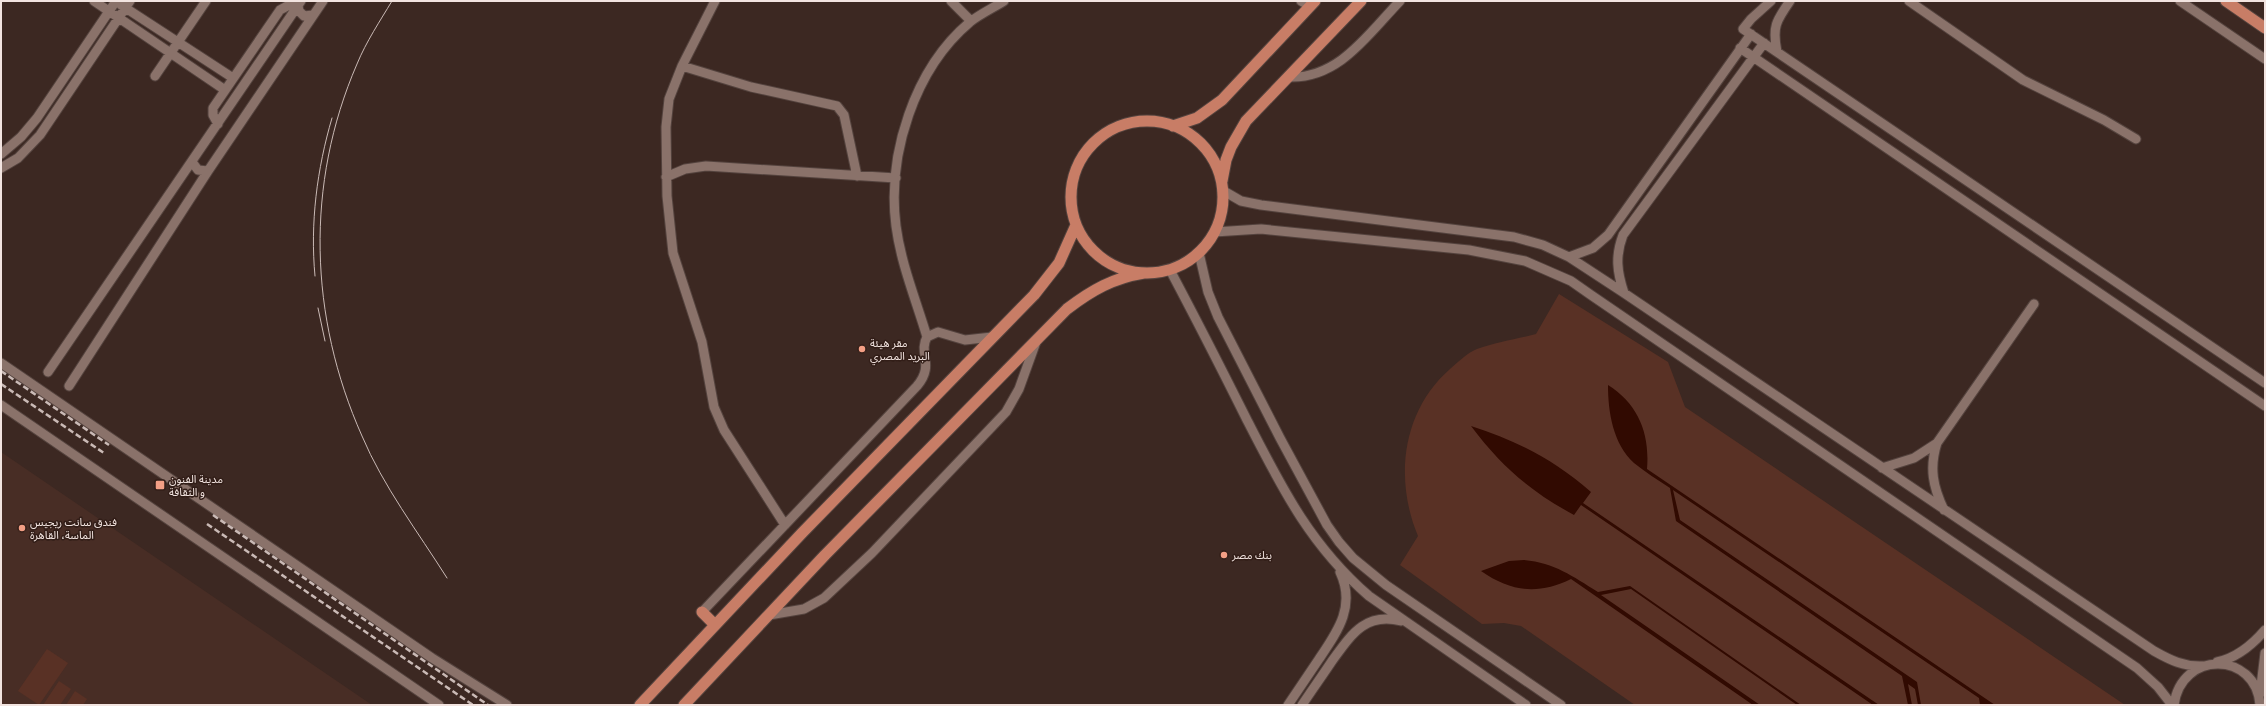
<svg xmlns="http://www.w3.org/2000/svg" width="2266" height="706" font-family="Ubuntu,'Noto Sans Arabic',sans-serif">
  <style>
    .built { fill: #482d25 }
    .green { fill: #593125 }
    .water { fill: #310a01 }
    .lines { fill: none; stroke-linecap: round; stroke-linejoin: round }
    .minor-casing { stroke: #54433e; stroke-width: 11 }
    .major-casing { stroke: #54433e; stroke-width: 13 }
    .minor { stroke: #8a726a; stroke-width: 9 }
    .major { stroke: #c87d66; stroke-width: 11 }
    .tram { stroke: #cabab6; stroke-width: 1 }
    .rail { stroke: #cabab6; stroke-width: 2.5; stroke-dasharray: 6 3; stroke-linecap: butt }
    .poi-dot { fill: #f39f85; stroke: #321e18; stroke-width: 1.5 }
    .labels { text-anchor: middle; stroke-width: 3; stroke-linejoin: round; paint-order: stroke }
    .poi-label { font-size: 11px; fill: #f2e4e0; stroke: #321e18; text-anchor: start }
  </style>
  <rect width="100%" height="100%" fill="#3c2822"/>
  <path class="built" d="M1,452L372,705H1Z"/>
  <path class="green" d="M1559,294L1668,362L1685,407L2125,705H1635L1521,626L1504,623L1482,624L1400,565L1418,536C1394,479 1402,411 1450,369C1458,362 1467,353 1477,349C1496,342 1517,339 1536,334Z
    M47,649L68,663L39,705L18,691Z
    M59,681L71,689L60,705H43Z
    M75,691L87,699L83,705H66Z"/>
  <path class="water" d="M1608,385C1638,404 1650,433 1647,469L1995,705H1980L1979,698L1673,490L1680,520L1917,682L1921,705H1918L1915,689L1908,684L1912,705H1908L1902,676L1676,521L1670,488C1658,480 1645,472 1634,463C1613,444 1608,412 1608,385Z
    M1471,426C1518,441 1554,460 1591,492L1583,503L1879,705H1873L1581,505L1574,515C1530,491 1501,466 1471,426Z
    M1524,560C1555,563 1572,576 1598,592L1630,586L1801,705H1797L1631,589L1601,595L1760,705H1753L1571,579C1538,595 1511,592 1481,571L1509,561Z"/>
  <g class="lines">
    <g class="minor-casing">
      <path id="minor" d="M94,1L225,90
        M715,1L682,66L669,99L666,127L667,196L673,253L702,342L714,407L724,430L785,525
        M951,1L971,21
        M1301,1L1310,6
        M1771,1L1751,19L1743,29L2265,383
        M1909,1L2023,80L2104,120L2136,139
        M2180,1L2265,59
        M121,5L233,78
        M1740,48L2265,406
        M1777,52C1772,27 1776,21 1790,1
        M682,66L751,87L837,106L844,115L857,176
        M155,76L206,1
        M1289,77C1339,79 1368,34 1400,1
        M218,124L213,115V108L280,10L289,5L298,6L299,11L304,16L313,15
        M1,154L21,137L37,118L116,1
        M192,162L198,170L208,171
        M1,168L18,158L40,135L130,1
        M666,177L685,169L706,166L896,178
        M1222,190L1241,201L1261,205L1514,237L1543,245L1569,257L1624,293L2154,651C2170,660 2184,667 2203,666
        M1214,232L1261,229L1469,250L1525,261L1571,281L1591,295L2137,668L2158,687L2172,705
        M1199,253L1208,292L1218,317L1280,438L1327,525L1339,542L1353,558L1386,585L1561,705
        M1569,257L1593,248L1608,235L1751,34
        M1170,270C1196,319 1221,368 1246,418C1281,486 1309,544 1369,596L1526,705
        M1624,293C1617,272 1615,256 1623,235L1764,43
        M927,337C916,300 901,264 896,226C887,155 914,69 970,22C980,14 993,8 1004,1
        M1,363L432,658L507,705
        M48,372L301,1
        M69,386L208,171L323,1
        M1,405L439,705
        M1882,468L1914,458L1937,443
        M1944,510C1933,487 1929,468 1937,443L2034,304
        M702,612L917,386C935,365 918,353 927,337L938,332L965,340L992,337
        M769,615L804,609L824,598L872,553L1006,412L1019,389L1036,342
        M2217,662C2236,658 2253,644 2265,630
        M2260,694L2265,653
        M1288,705C1298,690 1309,674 1319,659C1338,631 1356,606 1340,572
        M1302,705C1312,690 1322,676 1332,661C1351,635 1365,612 1401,621
        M2174,705C2181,650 2256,651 2260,705"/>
    </g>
    <g class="major-casing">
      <path id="major" d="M2226,1L2265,28
        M1071 197a76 76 0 1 1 152 0a76 76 0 1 1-152 0Z
        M1173,126L1197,118L1222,100L1315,1
        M1222,181L1226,160L1231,147L1246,121L1361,1
        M702,612L715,625
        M640,705L802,533L1034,295L1059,263L1076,225
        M684,705L825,555L1067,309C1092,290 1113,278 1144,273"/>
    </g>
    <use href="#minor" class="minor"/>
    <use href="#major" class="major"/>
    <path class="tram" d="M392,1C380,21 366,42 357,64C305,184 309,317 362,436C383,486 418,532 447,578
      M315,276C310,223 317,169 332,118
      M318,308L325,341"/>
    <path class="rail" d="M1,371L109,445
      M1,384L104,453
      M213,515L488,705
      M207,524L473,705"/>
  </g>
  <g class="poi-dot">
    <circle cx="862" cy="349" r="4"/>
    <rect x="155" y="480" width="10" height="10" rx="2"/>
    <circle cx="22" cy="528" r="4"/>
    <circle cx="1224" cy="555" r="4"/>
  </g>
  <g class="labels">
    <g class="poi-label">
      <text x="870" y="347">مقر هيئة<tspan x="870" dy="13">البريد المصري</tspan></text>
      <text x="169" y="483">مدينة الفنون<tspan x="169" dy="13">و الثقافة</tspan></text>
      <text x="30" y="526">فندق سانت ريجيس<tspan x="30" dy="13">الماسة، القاهرة</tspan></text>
      <text x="1232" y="559">بنك مصر</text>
    </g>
  </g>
  <rect width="2266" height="706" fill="none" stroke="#f2e4e0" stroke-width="4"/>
</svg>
